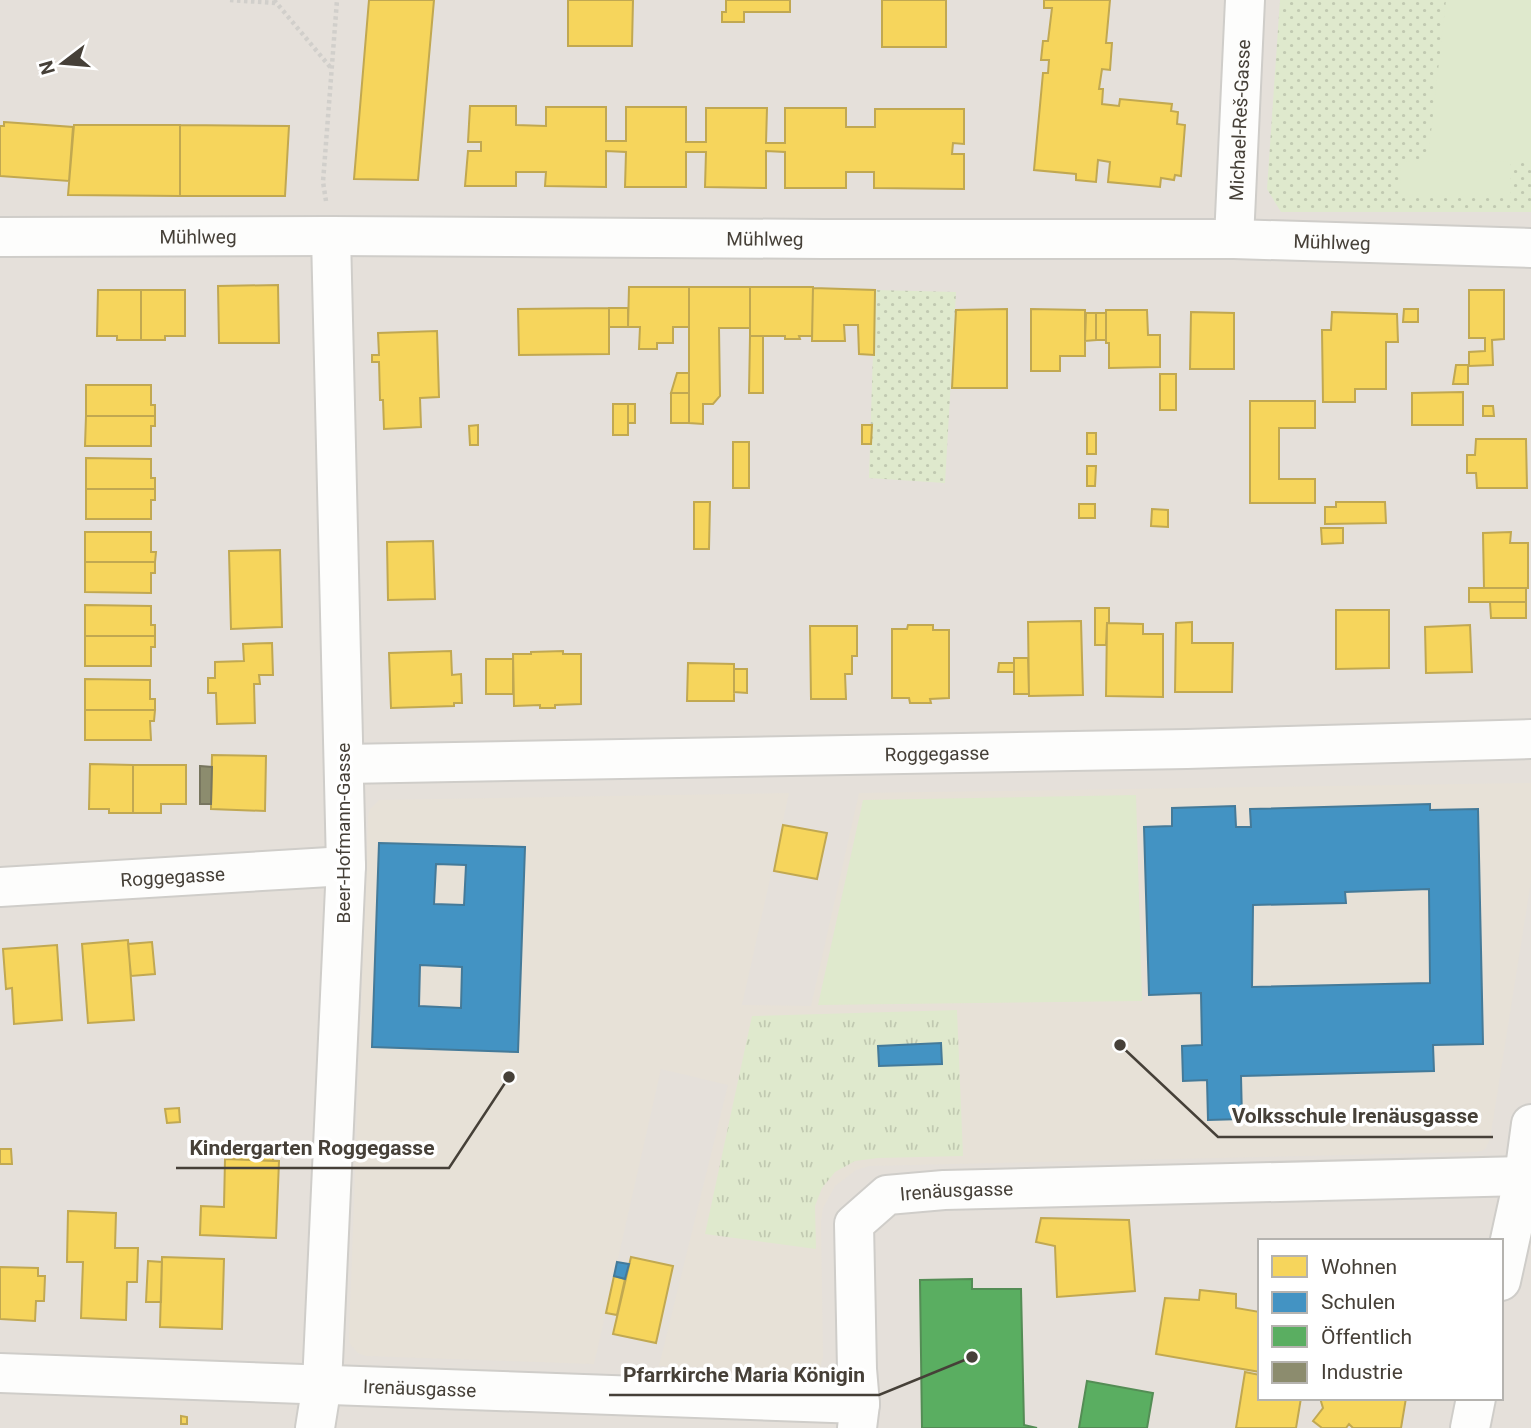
<svg xmlns="http://www.w3.org/2000/svg" width="1531" height="1428" font-family="Roboto,sans-serif">
  <style>
    .residential { fill: #e5e0da; fill-rule: evenodd }
    .education { fill: #e7e1d7 }
    .grass { fill: url(#grass-dots) }
    .park { fill: url(#park-tufts) }
    .pitch { fill: #dfe9cd }
    .homes { fill: #f6d55c; stroke: #c1a851; stroke-width: 2 }
    .schools { fill: #4393c3; stroke: #447a99; stroke-width: 2; fill-rule: evenodd }
    .public { fill: #5aae61; stroke: #548d55; stroke-width: 2 }
    .industry { fill: #8c8c6e; stroke: #77755e; stroke-width: 2 }
    .lines { fill: none; stroke-linecap: round; stroke-linejoin: round }
    .minor-casing { stroke: #cfcdc9; stroke-width: 42 }
    .path { stroke: #d1cfcb; stroke-width: 4.5; stroke-dasharray: 3.5 3.5; stroke-linecap: butt }
    .minor { stroke: #fdfdfc; stroke-width: 38 }
    .labels { text-anchor: middle; stroke-width: 7; stroke-linejoin: round; paint-order: stroke }
    .street-label { font-size: 19px; fill: #464038; stroke: #fff }
    .leader { fill: none; stroke: #464038; stroke-width: 2.5 }
    .callout-dot { fill: #464038; stroke: #fff; stroke-width: 2.5 }
    .callout-label { font-size: 21px; text-anchor: middle; font-weight: bold; fill: #464038; stroke: #fff; stroke-width: 7; stroke-linejoin: round; paint-order: stroke }
  </style>
  <defs>
    <pattern id="grass-dots" width="8" height="8" patternUnits="userSpaceOnUse" patternTransform="scale(1.75)"><rect width="8" height="8" fill="#dfe9cd"/><path d="M2 2h.1M6 6h.1" fill="none" stroke="#c1c9b1" stroke-width="1.8" stroke-linecap="round"/></pattern>
    <pattern id="park-tufts" width="24" height="20" patternUnits="userSpaceOnUse" patternTransform="scale(1.75)"><rect width="24" height="20" fill="#dfe9cd"/><path d="M3 7l-1-3M5 7V3M7 7l1-3M15 17l-1-3M17 17v-4M19 17l1-3" fill="none" stroke="#c1c9b1"/></pattern>
  </defs>
  <rect width="100%" height="100%" fill="#f1efeb"/>
  <path class="residential" d="M0,0H1531V1428H0ZM1260,1241H1501V1398H1260Z"/>
  <path class="education" d="M1531,783V881L1490,1139L1486,1148L1482,1151L1475,1152L869,1166L856,1170L835,1186L823,1208L821,1222L823,1357L820,1368L811,1370L659,1366L728,1085L661,1069L594,1364L366,1356L358,1353L350,1344L349,1338L368,817L370,809L379,800L789,793L742,1005L811,1006L859,793Z"/>
  <path class="grass" d="M1280,0H1531V212H1281L1267,189Z
    M875,290L956,292L945,483L869,478Z"/>
  <path class="park" d="M957,1010L963,1156L878,1158L855,1161L835,1172L822,1188L815,1206L816,1249L705,1234L752,1016Z"/>
  <path class="pitch" d="M1446,0H1531V159H1428Z
    M1510,161V198H1401L1400,162Z
    M1136,795L1142,1001L818,1005L863,800Z"/>
  <path class="homes" d="M369,0H434L418,180L354,179Z
    M568,0H633L632,46H568Z
    M726,0H790V12H744V22H722V12H726Z
    M882,0H946V47H882Z
    M1044,0H1110L1106,43H1112L1110,70L1102,69L1099,89H1103L1102,104L1119,106L1120,99L1172,104L1171,111L1178,112L1177,124L1185,125L1181,176L1175,175L1174,180L1161,178L1160,187L1108,182L1110,162L1098,160L1096,182L1076,180V174L1034,170L1043,73H1048L1049,60H1041L1043,41H1048L1052,8H1044Z
    M470,106H516V125L546,126V107H606V141H626V107H686V142H706V108H767L766,143H785V108H846V127H875V109H964V144L953,143L952,154H964V189L874,188V172H846V188H785V152L766,151V188L705,187L706,152H686V187H625L626,152L606,151V187L545,186L546,172H516V186H465L468,151H481V142H468Z
    M4,122L73,127L69,181L0,176V126H4Z
    M74,125H180V196L68,195Z
    M180,125L289,126L285,196H180Z
    M278,285L279,343H219L218,286Z
    M629,287H689V327H673V343H657V349H639L640,327H628Z
    M689,287H750V328H719L720,396L713,404H703V424L689,423Z
    M750,287H813L812,336H799L800,339H785V336H750Z
    M813,288L875,290L874,355L859,354L858,325H844L845,341H812Z
    M98,290H141V340H117V336H97Z
    M141,290H185V336H165V340H141Z
    M1469,290H1504V339L1492,340L1493,365L1469,366V352L1485,351V338H1469Z
    M609,308H628V327H609Z
    M609,308V354L519,355L518,309Z
    M1007,309V388H952L956,310Z
    M1031,309L1085,310V356H1060V371H1031Z
    M1404,309H1418V322H1403Z
    M1106,310H1147L1148,335H1160V367L1109,368V343H1106Z
    M1191,312L1234,313V369H1190Z
    M1332,312L1397,314L1398,342H1386V389H1355V402H1323L1322,330H1331Z
    M1086,313H1096V340L1085,341Z
    M1096,313H1106V340H1096Z
    M437,331L439,397L420,398L421,427L384,429L383,400H380L379,362H372V355H379L378,333Z
    M750,336H763V393H749Z
    M1456,365H1468V384H1453Z
    M677,373H689V393H671Z
    M1160,374H1176V410H1160Z
    M86,385H151V405H155V416H86Z
    M1463,392V425H1412V393Z
    M671,393H689V423H671Z
    M1250,401H1315V428H1279V479H1315V503H1250Z
    M613,404H628V435H613Z
    M628,404H635V423H628Z
    M1483,406H1493L1494,416H1483Z
    M86,416H155V426H151V446H85Z
    M478,425V445H470L469,426Z
    M862,425H872L871,444H862Z
    M1087,433H1096V454H1087Z
    M1476,439H1526L1527,488H1477L1476,473H1467V455H1475Z
    M733,442H749V488H733Z
    M86,458L151,459V478H155V489H86Z
    M1087,466H1096L1095,486H1087Z
    M86,489H155V500H151V519H86Z
    M694,502H710L709,549H694Z
    M1336,502H1385L1386,523L1325,524V507H1336Z
    M1079,504H1095V518H1079Z
    M1152,509L1168,510V527L1151,526Z
    M1321,528H1343V543L1322,544Z
    M85,532H151V552H156L155,562H85Z
    M1511,532L1510,543H1528V588H1484L1483,533Z
    M433,541L435,599L388,600L387,542Z
    M280,550L282,627L231,629L229,551Z
    M85,562H155V573H151V593L85,592Z
    M1469,588H1526V602H1469Z
    M1490,602H1526V618H1491Z
    M85,605L151,606V625H155V636H85Z
    M1095,608H1109V623H1107L1106,645H1095Z
    M1336,610H1389V668L1336,669Z
    M1081,621L1083,695L1029,696L1028,622Z
    M1192,622V643H1233L1232,692H1175L1176,623Z
    M1107,623L1143,624V634H1163V697L1106,696Z
    M908,625H933V630H949V698L930,699L931,703H910L909,698H892V629H907Z
    M1470,625L1472,672L1426,673L1425,627Z
    M810,626H857V656H852V674H845L846,699H811Z
    M85,636H155V647H151V666H85Z
    M272,643L273,675H259L260,684H254L255,723L217,724L216,693H208V678H215V662L244,661L243,644Z
    M451,651L452,675L461,674L462,703H454V706L391,708L389,653Z
    M563,651V654H581V704L555,705V708H540V705L514,706L513,654H531V652Z
    M1014,658H1028L1029,694H1014Z
    M486,659H513V694H486Z
    M688,663L734,664V701H687Z
    M999,663H1014V672H998Z
    M734,669H747V693L734,692Z
    M85,679L150,680V699H155V710H85Z
    M85,710H155L154,721H150L151,740H85Z
    M212,755L266,756L265,811L211,809Z
    M90,764L133,765V813H109V809H89Z
    M133,765H186V804H161V813H133Z
    M783,825L827,833L817,879L774,871Z
    M128,940L134,1020L88,1023L82,944Z
    M152,942L155,974L131,976L128,944Z
    M57,945L62,1020L14,1024L12,988L6,989L3,949Z
    M179,1108L180,1122L167,1123L165,1109Z
    M230,1147L274,1148L273,1161L229,1159Z
    M0,1149H11L12,1164H0Z
    M225,1159L279,1161L276,1238L200,1235L201,1206L224,1207Z
    M68,1211L116,1213L115,1248H138L137,1282H127L126,1320L81,1318L83,1262H67Z
    M1041,1218L1129,1220L1135,1291L1057,1297L1055,1246L1036,1242Z
    M162,1257L224,1259L222,1329L160,1327Z
    M631,1257L673,1266L656,1343L613,1334Z
    M148,1261L162,1262L161,1302H146Z
    M0,1267L38,1268V1276H45L44,1301H36L35,1321L0,1319Z
    M614,1276L625,1279L617,1315L606,1313Z
    M1200,1290L1236,1294V1308L1260,1312V1372L1156,1354L1165,1298L1199,1300Z
    M1245,1372L1260,1375V1398H1301L1296,1428H1236Z
    M1320,1398H1406L1401,1428H1353L1349,1424L1346,1428H1322L1313,1421L1323,1408Z
    M181,1416L187,1417V1424H181Z"/>
  <path class="schools" d="M1430,804V810L1478,809L1483,1044L1433,1045L1434,1071L1241,1076L1242,1119L1208,1120L1207,1080L1183,1081L1182,1046L1202,1045L1201,993L1149,995L1144,827L1172,826V808L1235,806L1236,827H1251L1250,809ZM1429,889L1430,983L1252,987L1253,905L1346,903L1345,892Z
    M379,843L525,847L518,1052L372,1047ZM436,864L466,865L464,905L434,904ZM420,965L462,967L461,1008L419,1006Z
    M941,1043L942,1064L879,1066L878,1046Z
    M617,1262L629,1264L625,1279L614,1276Z"/>
  <path class="public" d="M972,1279V1289H1021L1024,1425L1037,1428H922L920,1280Z
    M1087,1381L1153,1393L1147,1428H1079Z"/>
  <path class="industry" d="M200,766L212,767L211,804H200Z"/>
  <g class="lines">
    <g class="minor-casing">
      <g id="minor">
        <path id="s1" d="M0,237L331,236L825,239H1234L1531,248"/>
        <path id="s2" d="M1234,239L1245,0"/>
        <path id="s3" d="M344,764L1187,749L1531,739"/>
        <path id="s4" d="M0,887L346,866"/>
        <path d="M1501,1281L1524,1176L1531,1124"/>
        <path id="s5" d="M0,1373L860,1404"/>
        <path d="M315,1428L322,1384L346,866L331,236"/>
        <path id="s6" d="M857,1428L860,1404L857,1369L854,1224L887,1195L944,1190L1524,1176L1531,1177"/>
        <path d="M1470,1428L1476,1398"/>
      </g>
    </g>
    <path class="path" d="M230,0L275,3
      M274,0L331,68
      M326,201L323,182L337,0"/>
    <use href="#minor" class="minor"/>
  </g>
  <g class="labels">
    <g class="street-label">
      <text dy="7" stroke="none"><textPath href="#s2" startOffset="119">Michael-Reš-Gasse</textPath></text>
      <text dy="7" stroke="none"><textPath href="#s1" startOffset="198">Mühlweg</textPath></text>
      <text dy="7" stroke="none"><textPath href="#s1" startOffset="765">Mühlweg</textPath></text>
      <text dy="7" stroke="none"><textPath href="#s1" startOffset="1332">Mühlweg</textPath></text>
      <text dy="7" stroke="none"><textPath href="#s3" startOffset="593">Roggegasse</textPath></text>
      <text transform="translate(343 833) rotate(-90)" y="7">Beer-Hofmann-Gasse</text>
      <text dy="7" stroke="none"><textPath href="#s4" startOffset="173">Roggegasse</textPath></text>
      <text dy="7" stroke="none"><textPath href="#s6" startOffset="318">Irenäusgasse</textPath></text>
      <text dy="7" stroke="none"><textPath href="#s5" startOffset="420">Irenäusgasse</textPath></text>
    </g>
  </g>
  <path class="leader" d="M1120 1045L1218 1137H1493M509 1077L449 1168H176M972 1357L879 1395H609"/>
  <g class="callout-dot">
    <circle cx="1120" cy="1045" r="7"/>
    <circle cx="509" cy="1077" r="7"/>
    <circle cx="972" cy="1357" r="7"/>
  </g>
  <g class="callout-label">
    <text x="1355" y="1123">Volksschule Irenäusgasse</text>
    <text x="312" y="1155">Kindergarten Roggegasse</text>
    <text x="744" y="1382">Pfarrkirche Maria Königin</text>
  </g>
  <rect x="1258" y="1239" width="245" height="161" fill="#ffffff" stroke="#b5b3af" stroke-width="2"/>
  <rect x="1272" y="1256" width="35" height="21" fill="#f6d55c" stroke="#b5b3af" stroke-width="2"/>
  <text x="1321" y="1274" font-size="21" fill="#464038">Wohnen</text>
  <rect x="1272" y="1292" width="35" height="21" fill="#4393c3" stroke="#b5b3af" stroke-width="2"/>
  <text x="1321" y="1309" font-size="21" fill="#464038">Schulen</text>
  <rect x="1272" y="1326" width="35" height="21" fill="#5aae61" stroke="#b5b3af" stroke-width="2"/>
  <text x="1321" y="1344" font-size="21" fill="#464038">Öffentlich</text>
  <rect x="1272" y="1362" width="35" height="21" fill="#8c8c6e" stroke="#b5b3af" stroke-width="2"/>
  <text x="1321" y="1379" font-size="21" fill="#464038">Industrie</text>
  <g transform="translate(63 63) rotate(254)" stroke="#ffffff" stroke-width="5" paint-order="stroke">
  <path d="M0-5L12 26L0 18L-12 26Z" fill="#464038"/>
  <text y="-10" font-size="19" font-weight="bold" text-anchor="middle" fill="#464038">N</text>
  </g>
</svg>
